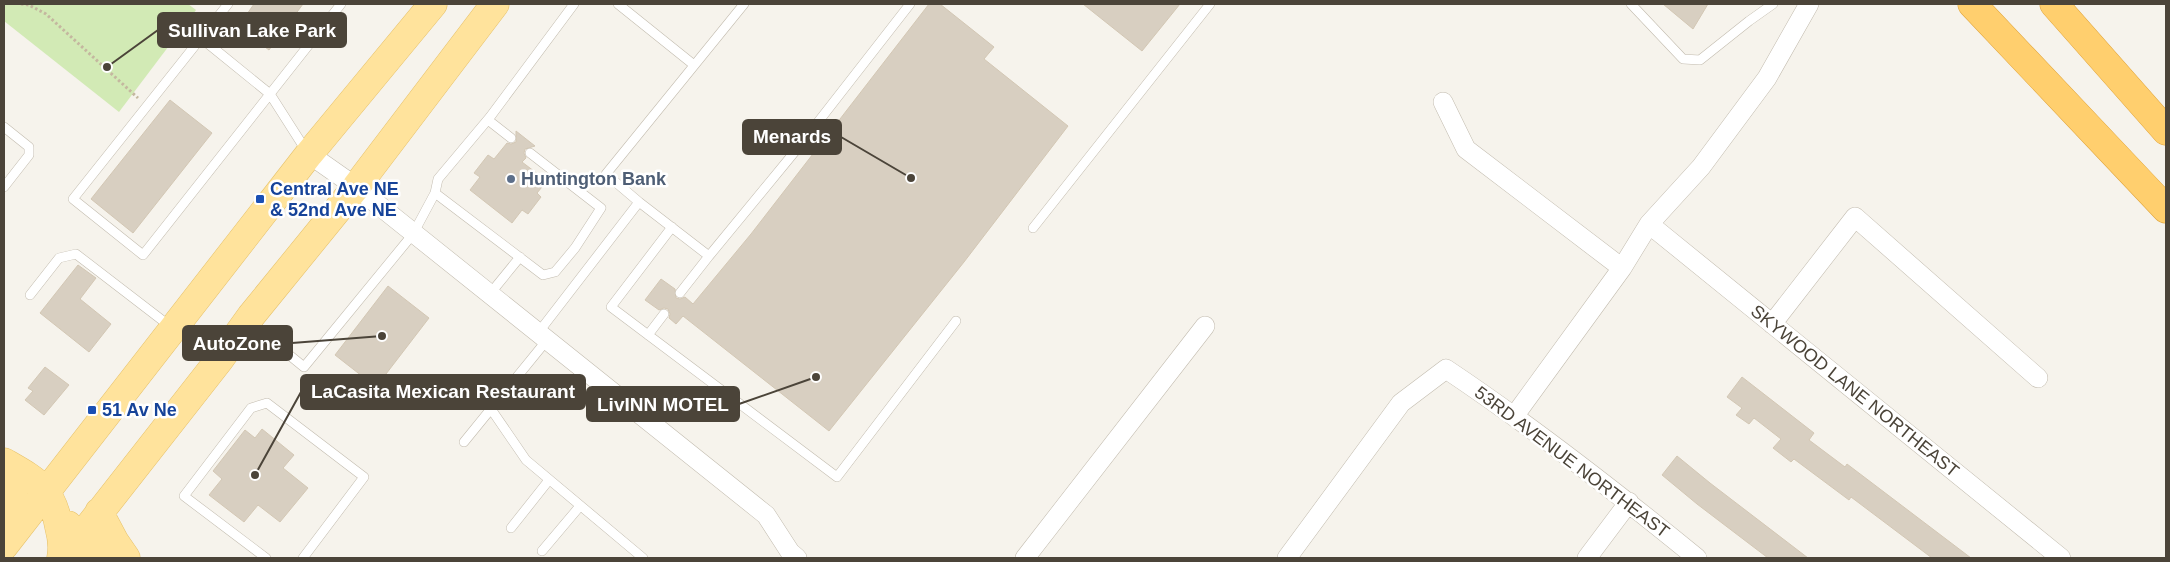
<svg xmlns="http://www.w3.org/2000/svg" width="2170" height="562" font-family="Arial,sans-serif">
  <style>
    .green { fill: #d2eab5 }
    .building { fill: #d8cfc1; stroke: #d3c7b4 }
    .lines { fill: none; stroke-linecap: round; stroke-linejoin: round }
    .service-casing { stroke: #c2bbae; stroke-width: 10 }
    .minor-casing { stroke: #c2bbae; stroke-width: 20 }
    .primary-casing { stroke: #e6c16a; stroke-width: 29 }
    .motorway-casing { stroke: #e0a43c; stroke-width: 29 }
    .path { stroke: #c4b79f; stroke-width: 3; stroke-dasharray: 2.5 2.5; stroke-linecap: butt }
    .service { stroke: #fff; stroke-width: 9 }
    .minor { stroke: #fff; stroke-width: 19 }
    .primary { stroke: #ffe39c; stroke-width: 28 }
    .motorway { stroke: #ffcf6e; stroke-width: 28 }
    .service-dot { fill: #5c6f8a; stroke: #fff; stroke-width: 2 }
    .transit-dot { fill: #1a4fb4; stroke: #fff; stroke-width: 2 }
    .labels { text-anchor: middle; stroke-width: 5; stroke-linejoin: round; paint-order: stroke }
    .service-label { font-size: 18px; font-weight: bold; fill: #4e5e75; stroke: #fff; text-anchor: start }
    .transit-label { font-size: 18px; font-weight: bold; fill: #164399; stroke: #fff; text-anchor: start }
    .street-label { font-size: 18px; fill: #4b4439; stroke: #fff }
    .leader { fill: none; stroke: #4b4439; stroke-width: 2 }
    .callout-dot { fill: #4b4439; stroke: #fff; stroke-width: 2 }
    .callout { fill: #4b4439; stroke: #4b4439; stroke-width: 2 }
    .callout-label { font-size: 19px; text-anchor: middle; font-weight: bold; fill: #fff }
  </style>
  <rect width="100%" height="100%" fill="#f6f3ec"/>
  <path class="green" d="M4,4H188L196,10L119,112L4,21Z"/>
  <path class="building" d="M254,4H303L269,50L238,27Z
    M929,4H940L994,47L984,59L1068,126L964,262L829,431L683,316L676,324L669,318L670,314L668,309L664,308L659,310L645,300L661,279L675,289L676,298L680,299L685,297L693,304L751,234Z
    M1083,4H1180L1142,51Z
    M1663,4H1708L1693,29Z
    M170,100L212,133L133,233L91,199Z
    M516,131L535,146L525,149L524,153L526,158L522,162L547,181L537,193L541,197L528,214L522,210L512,223L470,190L480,177L474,173L488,155L494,159L507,143L511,144L516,142Z
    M78,265L96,278L80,299L111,324L89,352L40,313Z
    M388,286L429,318L376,387L335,355Z
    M45,367L69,385L44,415L25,400L33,391L28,388Z
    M1742,377L1814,433L1809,440L1845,467L1847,464L1971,558H1932L1851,497L1849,500L1794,459L1791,462L1773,448L1781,439L1754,418L1749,424L1736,415L1742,408L1727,397Z
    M262,429L294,455L283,468L308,488L280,522L258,505L244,522L209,495L222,479L213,471L245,430L255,438Z
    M1677,456L1710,483L1808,558H1768L1697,504L1662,475Z"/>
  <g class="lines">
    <g class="service-casing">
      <path id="service" d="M228,4L73,199L143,255L341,4
        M618,4L694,65
        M1631,4L1683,59L1700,60L1749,21L1773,4
        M201,38L270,94L307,152
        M488,120L511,138
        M4,127L29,147V155L4,187
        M435,193L543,275L555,272L575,248L601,208L530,153
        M639,202L606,174L744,4
        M672,227L611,307L837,477L956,321
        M1033,228L1210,4
        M680,293L709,256L797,149L910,4
        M30,295L59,258L76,254L171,327
        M489,295L520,257
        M250,323L304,367L413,234L435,193L438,179L490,117L574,4
        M538,333L639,202L709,256
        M648,335L664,314
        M491,409L526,460L643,558
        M464,442L547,340
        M511,528L549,480
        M542,551L580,506
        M266,558L184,496L251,408L267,403L364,477L303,558"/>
    </g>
    <g class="minor-casing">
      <path id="minor" d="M1443,102L1466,149L1622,268
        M309,154L356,187L766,515L790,552L797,558
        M1649,224L2061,558
        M1772,324L1855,217L2038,378
        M1515,415L1622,268L1649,224L1701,167L1767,78L1809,4
        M1025,558L1205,326
        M1287,558L1401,403L1446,369C1533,427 1616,492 1697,558
        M1587,558L1629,502"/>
    </g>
    <g class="primary-casing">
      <path id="primary" d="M4,462C37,481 52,488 59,527C62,538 63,548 61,558
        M4,482L15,500L17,528
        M99,512L115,542L126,558
        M68,525L77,541L102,558
        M4,546L309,154L433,4
        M64,558L220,359L251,316L356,187L495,4"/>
    </g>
    <g class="motorway-casing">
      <path id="motorway" d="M1972,4L2166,209
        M2054,4L2166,131"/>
    </g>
    <path class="path" d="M21,4L29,5L46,14L138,98"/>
    <use href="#service" class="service"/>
    <use href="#minor" class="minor"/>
    <use href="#primary" class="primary"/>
    <use href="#motorway" class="motorway"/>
  </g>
  <circle class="service-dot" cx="511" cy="179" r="5"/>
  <g class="transit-dot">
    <rect x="255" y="194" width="10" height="10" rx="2.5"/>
    <rect x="87" y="405" width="10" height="10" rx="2.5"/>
  </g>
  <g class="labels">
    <g class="service-label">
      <text x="521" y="185">Huntington Bank</text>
    </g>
    <g class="transit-label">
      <text x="270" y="195">Central Ave NE<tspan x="270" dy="21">&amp; 52nd Ave NE</tspan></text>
      <text x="102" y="416">51 Av Ne</text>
    </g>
    <g class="street-label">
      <text transform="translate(1855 391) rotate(39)" y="6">SKYWOOD LANE NORTHEAST</text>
      <text transform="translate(1572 462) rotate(37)" y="6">53RD AVENUE NORTHEAST</text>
    </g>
  </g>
  <path class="leader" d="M107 67L158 30M911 178L841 137M382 336L292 343M255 475L301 392M816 377L739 404"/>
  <g class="callout-dot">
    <circle cx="107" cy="67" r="5"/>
    <circle cx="911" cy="178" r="5"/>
    <circle cx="382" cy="336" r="5"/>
    <circle cx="255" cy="475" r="5"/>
    <circle cx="816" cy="377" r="5"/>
  </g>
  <g class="callout">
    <rect x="158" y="13" width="188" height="34" rx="5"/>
    <rect x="743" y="120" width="98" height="34" rx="5"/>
    <rect x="183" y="326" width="109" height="34" rx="5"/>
    <rect x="301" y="375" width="284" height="34" rx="5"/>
    <rect x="587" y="387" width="152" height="34" rx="5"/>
  </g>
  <g class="callout-label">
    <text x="252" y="37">Sullivan Lake Park</text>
    <text x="792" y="143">Menards</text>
    <text x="237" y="350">AutoZone</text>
    <text x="443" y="398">LaCasita Mexican Restaurant</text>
    <text x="663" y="411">LivINN MOTEL</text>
  </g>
  <rect width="2170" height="562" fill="none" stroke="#4b4439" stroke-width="10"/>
</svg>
